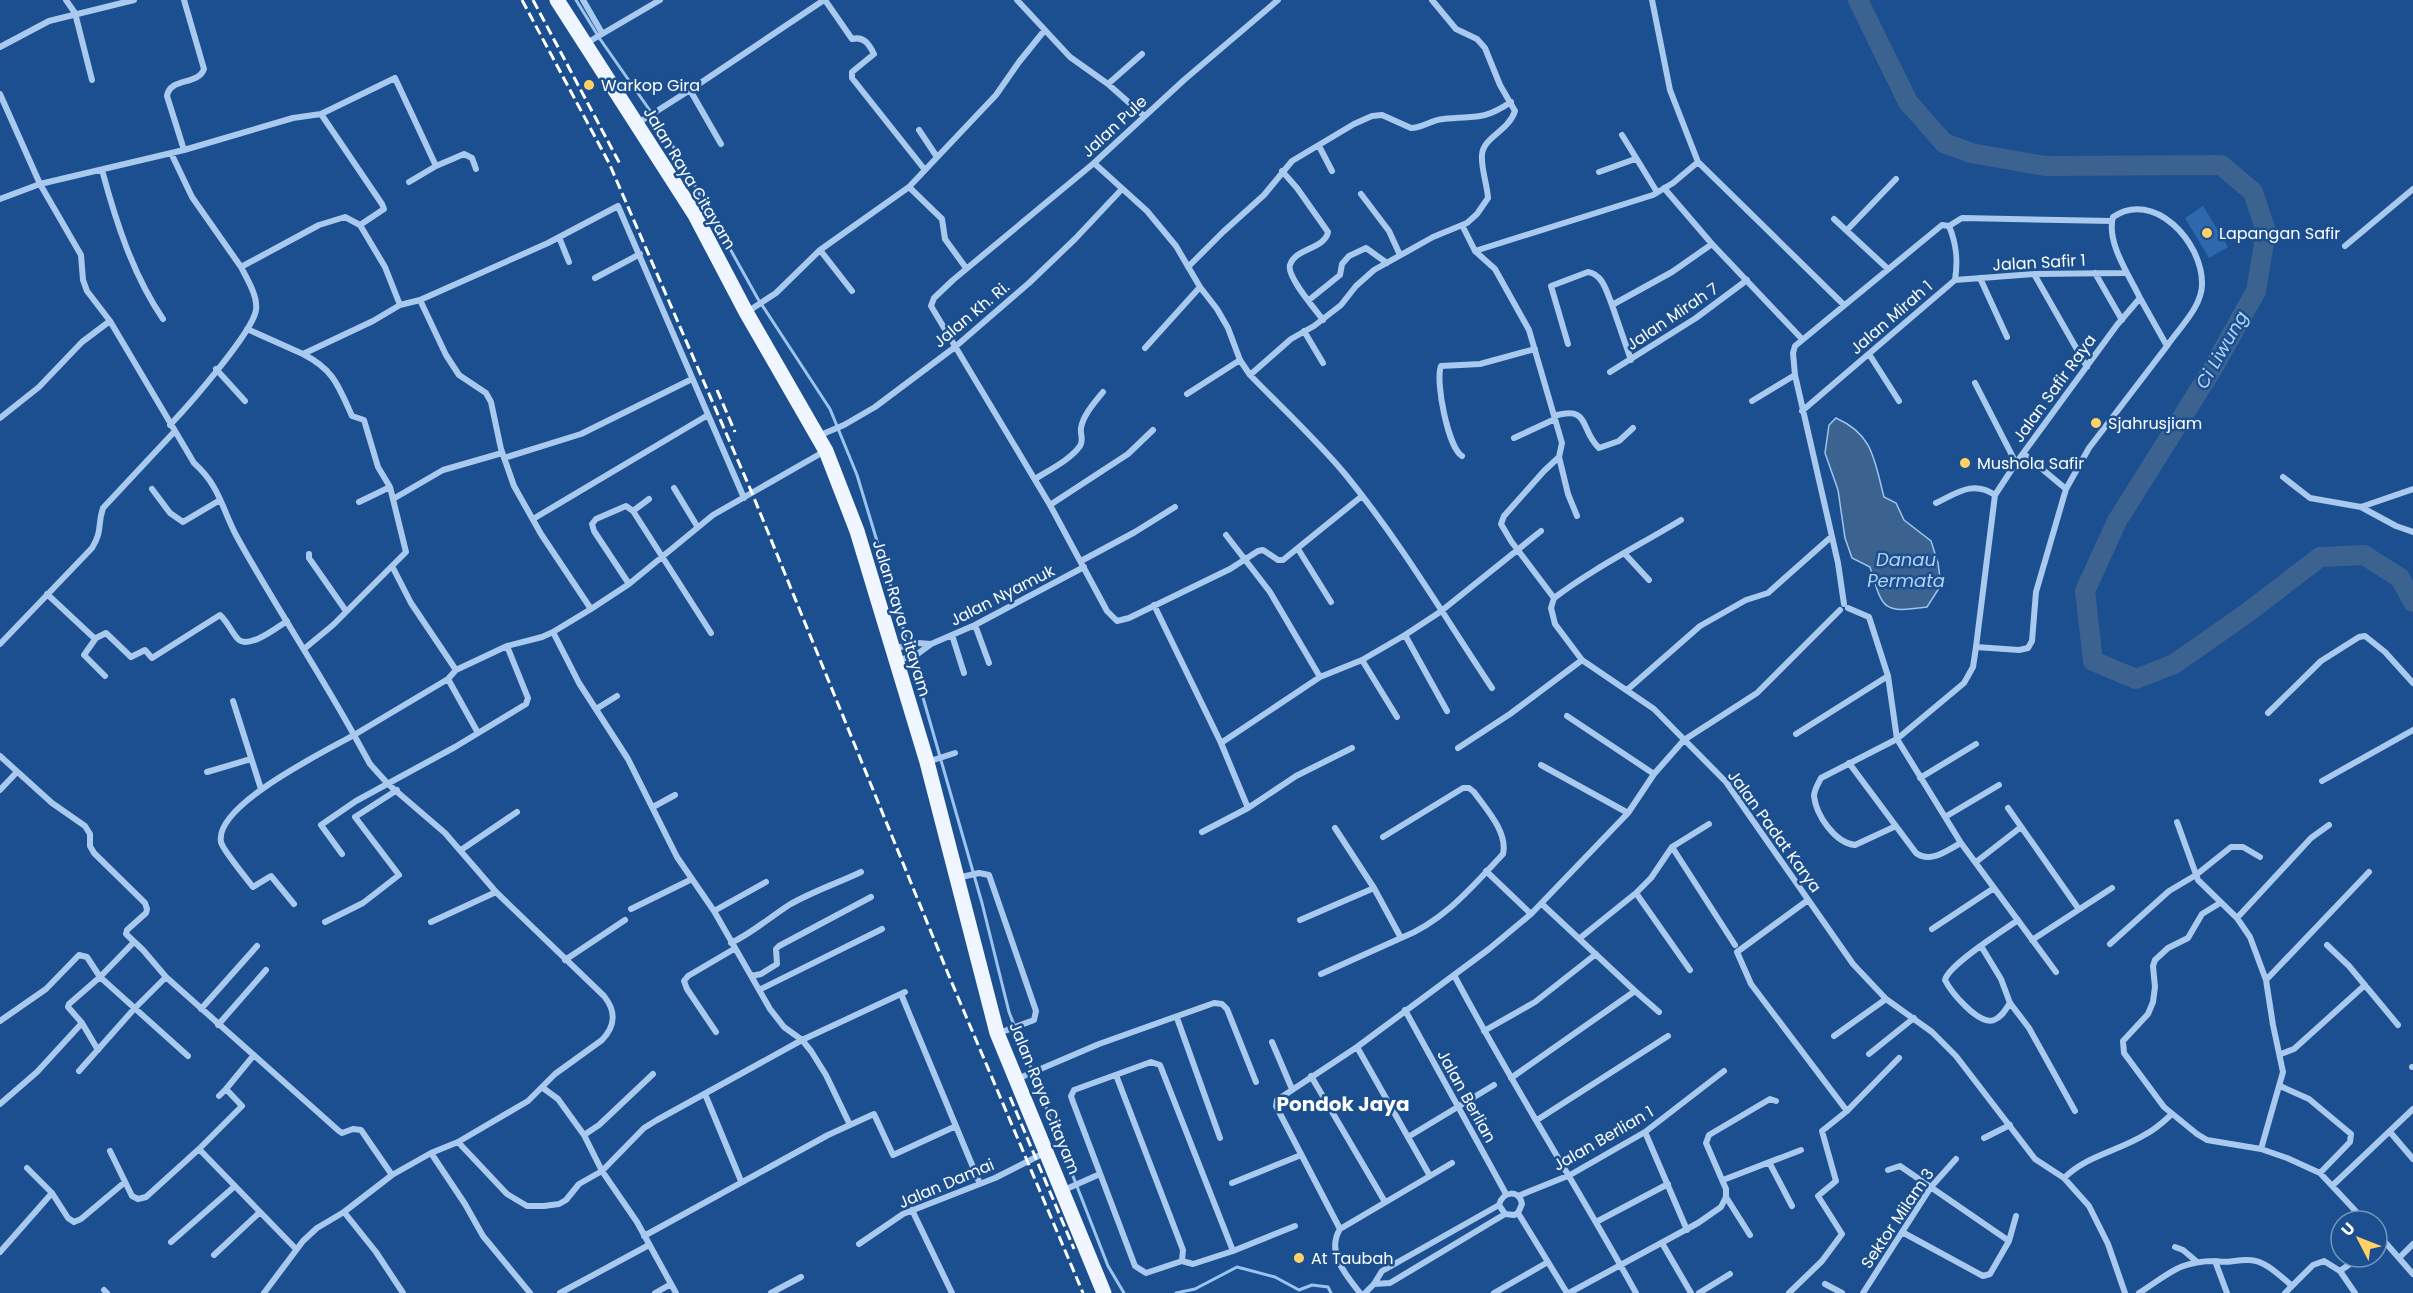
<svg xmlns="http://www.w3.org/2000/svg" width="2413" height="1293" font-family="Poppins,sans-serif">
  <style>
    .green { fill: #2e69ad }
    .water { fill: #3c6290; stroke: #9cc4f0; stroke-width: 1.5 }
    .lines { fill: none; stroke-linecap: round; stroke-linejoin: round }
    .stream { stroke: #9cc4f0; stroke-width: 3 }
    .river { stroke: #3c6290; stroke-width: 20 }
    .minor { stroke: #a9c9ee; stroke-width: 6 }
    .primary { stroke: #f0f6ff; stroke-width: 15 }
    .rail { stroke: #fff; stroke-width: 3; stroke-dasharray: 10 4.5; stroke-linecap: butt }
    .poi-dot { fill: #ffd166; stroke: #1b4f8f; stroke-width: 2 }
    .labels { text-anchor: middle; stroke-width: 5; stroke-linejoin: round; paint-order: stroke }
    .poi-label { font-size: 16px; fill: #fff; stroke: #1b4f8f; text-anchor: start }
    .street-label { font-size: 16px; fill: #fff; stroke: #1b4f8f }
    .water-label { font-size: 18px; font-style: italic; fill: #b5d3f5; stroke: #1b4f8f }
    .quarter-label { font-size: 20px; font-weight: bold; fill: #fff; stroke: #1b4f8f }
  </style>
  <rect width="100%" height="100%" fill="#1b4f8f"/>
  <path class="green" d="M2203,206L2228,247L2209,258L2185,218Z"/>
  <path class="water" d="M1836,418C1874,435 1874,460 1884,497L1896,503L1904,520L1931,541L1938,563L1941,585L1927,607C1883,613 1883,611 1870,567L1852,558L1845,538L1838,490L1825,453L1829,425Z"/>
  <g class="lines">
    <path class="stream" d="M576,0L600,39L665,132L758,299L830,409L857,475L897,607L982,903L1009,1012L1108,1266L1124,1293
      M1176,1293L1195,1289L1237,1267L1275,1277L1299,1290L1312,1285L1328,1287L1331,1293"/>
    <path class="river" d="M1858,0L1908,102L1944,143L1971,153L2045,166L2221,165L2253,192L2266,231L2256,291L2213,368L2117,521L2085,591L2093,661L2136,679L2174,664L2247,613L2320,557L2364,555L2400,578L2413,602"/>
    <path class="minor" d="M66,0L75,13L92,80
      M583,0L602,33
      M825,0L852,39C864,36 869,44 874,54L852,72V78L925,170
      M1017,0L1070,57L1108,84L1144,116
      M1278,0L1184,80L1094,163L953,280L934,298L931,306L1050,505L1107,611L1117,621L1129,618L1230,569L1258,551L1263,550L1278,560H1283L1362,496
      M1652,0L1670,90L1698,162L1844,305
      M585,44L660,0
      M0,47L49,21L134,0
      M1108,84L1142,54
      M690,90L824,0
      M0,94L40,184L81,255L83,280L87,291L110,321L194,463C220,486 222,509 237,537C274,604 317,668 354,735C326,751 214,805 221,842C222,849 247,879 253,887L271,876L294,904
      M638,123L690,90L721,144
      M919,130L937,157
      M1622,135L1657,192
      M1319,146L1332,171
      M184,150L293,118L321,114L395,78L436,166L464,154L472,158L476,169
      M171,153L192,197L241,267L319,225L345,217L360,225L384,209L382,204L321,114
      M1094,163L1147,211L1176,246L1200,287L1217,309L1228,328L1240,360L1250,375C1281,407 1316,439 1345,474C1400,541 1444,616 1492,688
      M102,170C116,222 133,275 163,319
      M1282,171L1297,188L1328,232C1325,249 1295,248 1290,265C1286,276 1316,310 1323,320
      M1599,172L1635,159
      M409,182L436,166
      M909,187L942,219L945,239L966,268
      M1664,188L1712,244
      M1361,194L1389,231L1400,255
      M0,199L40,184L184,150L167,96C170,77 198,86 204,69L184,0
      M1834,219L1888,269
      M360,225L385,267L400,305L420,300L446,355L459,375L486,393L491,402L501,449L514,486L541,534L591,609
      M1462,225L1475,251L1495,269L1529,330L1562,443L1559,457L1544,471L1504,516L1501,524L1511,541L1554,598L1551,608L1555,624L1582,660L1654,709L1726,782L1853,964L1886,999L1932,1032L1956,1056L2035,1159L2064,1178L2089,1206L2108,1244L2125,1293
      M1847,230L1896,179
      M559,237L569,262
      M2345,246L2413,189
      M820,250L852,291
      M1475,251L1653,195L1673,183L1698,162
      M1188,267L1223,232L1264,195L1292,161L1354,124L1372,116L1382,115L1411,128C1422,128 1431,120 1443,119C1474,115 1481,122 1511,102
      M2095,273L2122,320
      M2034,274L2087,367
      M595,278L640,254
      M1980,278L2007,337
      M1955,280L2034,274L2125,273
      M420,300L548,243L618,206L744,498
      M1309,300L1340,275L1342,264L1349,256L1366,248L1387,263
      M1612,305L1631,360
      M747,312L776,293L820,250L909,187L996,95L1019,62L1044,31
      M247,329L303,354L373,321L400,305
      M1304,331L1323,363
      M1568,344L1551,286L1588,272C1603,274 1607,293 1612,305L1672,272L1712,244L1802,339
      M1145,348L1200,287
      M303,354C334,370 338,385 352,416L364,420L378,467L390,487L406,552L333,625L304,649
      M1869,354L1899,401
      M216,369L245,401
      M1610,372L1696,318L1747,280
      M1250,375L1291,339L1314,326L1341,305L1356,286L1374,270L1433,237L1467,223L1477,214L1488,198C1487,183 1481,169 1482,155C1483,137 1508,132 1515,111L1500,85L1485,48L1477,39L1456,29L1432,0
      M1975,383L2016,463
      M1187,394L1240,360
      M1752,401L1795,375
      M1802,411L1955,280C1958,261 1957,245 1949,226
      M1554,416C1591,405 1579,429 1599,448L1619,441L1633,428
      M0,418L39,387L82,342L110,321
      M170,425C188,406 253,332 256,310C258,296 247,279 241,267
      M818,436L844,425L875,407L955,347L1029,283L1075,239L1122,189
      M1514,438L1555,419
      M2024,454L2066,489
      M1462,456C1448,447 1435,381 1441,366L1480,364L1535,349
      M1559,457L1568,494L1577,516
      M504,458L581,434L692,379
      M2283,477L2310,498L2361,507L2413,489
      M1035,479C1049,470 1070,460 1080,446C1084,440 1080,434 1081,428C1083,415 1095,402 1103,392
      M674,488L697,526
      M152,489L170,513L183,522L220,500
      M393,499L443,470L502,453
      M359,502L390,487
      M1936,503C1957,493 1973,480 1995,495
      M1050,505L1128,454L1153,430
      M2361,507L2396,526L2413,532
      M633,511L649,499
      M533,519L708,415
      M1226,535L1270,592L1320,677
      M1298,549L1331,602
      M309,554V558L346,611
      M1625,554L1649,580
      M1081,561L1135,532L1175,507
      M392,566L411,603L456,670
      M629,584L594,531L592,524L596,519L626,506L633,511L711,633
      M47,594L93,637L96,638L106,633L131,657L145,650L152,658L220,615C227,621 231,631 237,638C247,651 276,628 287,621
      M1554,598C1594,568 1638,546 1681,520
      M1844,604L1838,563L1795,375L1793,353L1795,346L1942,225L1949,226L1962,218L2112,221
      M1154,605L1221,743L1248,808
      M1848,608L1869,617L1888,676L1897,739L1961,843L2056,972
      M975,625L989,663
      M553,632L579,683L628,759L677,857L714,911L770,1009L784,1027L802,1040L811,1051L826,1075L850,1125
      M952,635L964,673
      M1405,635L1447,711
      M96,638L84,655L105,676
      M0,644L92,548C103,530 97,526 103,508L174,432
      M1976,647L2019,650L2028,648L2032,641L2036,592L2066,489L2089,448L2167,346
      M892,649L918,643L931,644
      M1362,660L1397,717
      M896,661L916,655L931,644L975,625L1084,567
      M448,679L478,733
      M1627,690L1700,626L1746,600L1768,593L1831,537
      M233,701L261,789
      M596,709L617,696
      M2268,713L2321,661L2359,637L2365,636L2385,652L2413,683
      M1567,716L1654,774
      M1796,734L1888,676
      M1221,743L1320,677L1362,660L1405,635L1440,612L1541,531
      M1458,748L1510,714L1582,660
      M0,756L52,803L85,826L90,834V846L94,853L145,903L147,909L146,913L127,930L126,934L143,950L166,977
      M927,762L955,753
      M1849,763L1916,853C1931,864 1947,850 1961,843
      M1541,765L1628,813
      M207,772L251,759
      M1920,778L1976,744
      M2322,781L2413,730
      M0,790L16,773
      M653,807L675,795
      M2008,808L2078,908
      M1945,817L1999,785
      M2177,822L2198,880L2237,918L2250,937L2266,980L2273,1025L2283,1072L2261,1149
      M1896,826L1855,845C1835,843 1816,815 1814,796C1814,790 1818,784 1821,778L1897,739L1964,683L1973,667L1976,647L1995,495L2016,463L2117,325L2140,298C2129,275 2106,242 2113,217C2154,189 2202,242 2202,283C2203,306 2179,328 2167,346L2140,298
      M1335,828L1374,888L1401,938C1444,921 1472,887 1503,854C1508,832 1486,809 1474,792L1469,788H1463L1383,837
      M1202,832L1248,808L1296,776L1352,748
      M1672,847L1735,945
      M461,850L517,812
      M342,854L321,825L356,801L455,747L526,704L528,698L507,646
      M1976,862L2021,827
      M1486,871L1531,914
      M957,878L979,873L989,875L1036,1011L1034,1020L999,1033
      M1636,893L1690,970
      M1808,900L1737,952L1751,984L1847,1111
      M2220,903L2202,914L2188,938L2168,948L2155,960L2153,966L2155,987L2153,1002L2148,1014L2123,1041L2124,1053L2164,1107L2197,1134L2207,1140L2261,1149L2287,1158L2320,1173L2365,1221
      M631,909L692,879
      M714,911L766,882
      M2237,918L2311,838L2329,825
      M1300,920L1374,888
      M325,922L363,903L399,875L355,817L397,790
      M431,922L496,892
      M1932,929L1994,888
      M1580,938L1636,893L1651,878L1672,847L1709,824
      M2032,940L2112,888
      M731,943C752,933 769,918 789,905C811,892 838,883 861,872
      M2110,944L2169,891L2196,875L2231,847H2243L2260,857
      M2327,945L2349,966L2398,1025
      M1981,946L2001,979L2010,1003L2029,1028L2075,1111
      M565,960L625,920
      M1321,974L1401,938
      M1454,975C1511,1083 1577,1186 1636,1293
      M751,976L761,974L777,964L776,949L779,946L871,897
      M2266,980L2369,872
      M759,990L882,929
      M1635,991L1659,1012
      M901,994L980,1184
      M2010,1003C2005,1010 2002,1017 1994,1020C1979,1026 1951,992 1945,980C1948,965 2004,930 2018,920
      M201,1009L257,946
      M1405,1010L1506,1194
      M1177,1018L1220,1138
      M0,1021L46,989L79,955L87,957L100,977L134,942
      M218,1025L266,970
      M1484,1031L1535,1002L1596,954
      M716,1032L687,989L684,981L688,976L734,949
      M1834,1036L1886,999
      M1272,1042L1292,1089
      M1357,1047L1430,1176
      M98,1050L82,1023L68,1007L69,1004L100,977L188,1056
      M1869,1054L1914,1018
      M2281,1054L2294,1049L2365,985
      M254,1055L226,1089L242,1106L199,1149L296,1249
      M2412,1067H2413
      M79,1071L134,1009L166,977L339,1131L342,1133L353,1129L361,1130L392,1175
      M1116,1075L1183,1250L1182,1261
      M1311,1076L1385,1202
      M1511,1078L1635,991L1542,904
      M1017,1079L1099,1044L1214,1003L1222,1004L1227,1009L1256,1082
      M2280,1086L2309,1099L2351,1134L2350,1142L2320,1173
      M543,1088L558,1099L584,1135L602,1171L637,1222L676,1293
      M705,1094L741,1181
      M219,1096L226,1089
      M0,1104L37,1072L82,1023
      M1537,1120L1668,1036
      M1645,1132L1687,1230
      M2390,1132L2413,1159
      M584,1135L599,1125L653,1074
      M1408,1137L1494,1085
      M1984,1138L2010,1125
      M458,1142L507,1194L527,1206H544L559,1204L566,1200L579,1184L602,1171L644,1128L657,1120L802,1040L905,992
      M110,1151L132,1196L138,1199L146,1197L199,1149
      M431,1153L465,1204L483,1236L530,1293
      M1770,1164L1792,1206
      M1888,1170L1900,1166L2009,1241L1990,1274L1983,1276L1902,1232
      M2064,1178C2087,1155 2119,1151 2146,1134C2156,1129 2164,1121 2172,1114
      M1723,1180L1801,1150
      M1232,1183L1301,1155
      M2332,1186L2413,1109
      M1064,1190L1100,1174
      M52,1193L68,1218L74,1222L81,1219L125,1182
      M1518,1196L1570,1175L1645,1132L1724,1071
      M1726,1197L1750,1235
      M912,1210L952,1293
      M344,1212L376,1252L403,1293
      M1518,1213L1567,1293
      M1596,1222L1668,1184
      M1340,1229L1276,1106L1277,1100L1357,1047L1489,949L1531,914L1628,813L1654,774L1684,740L1757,693L1840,610
      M2377,1233L2413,1274
      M644,1236L828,1135L874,1114L893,1155L956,1126
      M2009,1241L2016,1216
      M171,1242L235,1186
      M1662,1243L1691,1293
      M859,1244L903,1214L995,1178L1046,1152
      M2175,1247L2183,1250L2196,1261
      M1233,1251L1193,1264L1182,1261L1146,1273L1135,1266L1073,1102L1071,1096L1074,1090L1151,1062L1160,1065L1233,1251L1295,1226
      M0,1252L52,1193L27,1168
      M214,1255L260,1212
      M2400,1257L2413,1244
      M2215,1261C2227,1264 2237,1259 2249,1260C2265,1260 2280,1276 2291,1285
      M2340,1271L2355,1293
      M1374,1284L1390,1283L1505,1214
      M1825,1284L1842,1293
      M104,1290L107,1293
      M264,1293L303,1241L317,1228L344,1212L392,1175L431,1153L458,1142L528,1101L555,1074L602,1040C616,1025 616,1011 604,996L496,892L445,833L388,784L370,764L354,735L448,679L456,670L507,646L542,637L553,632L591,609L629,584L713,515L825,451
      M560,1293L649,1245
      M655,1293L671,1284
      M771,1293L801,1277
      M1360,1293C1345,1274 1326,1252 1340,1229L1452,1163
      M1365,1293L1374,1284L1382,1271L1499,1205C1503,1191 1519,1189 1522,1204L1518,1213L1514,1215L1505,1214L1499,1205
      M1494,1293L1548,1262
      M1569,1293L1698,1223L1721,1207L1726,1197V1189L1706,1143L1709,1135L1770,1099L1776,1101
      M1699,1293L1730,1274
      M1789,1293L1822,1261L1842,1234L1818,1196L1836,1181L1822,1131L1847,1111L1899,1058
      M1863,1293L1931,1187L1956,1159
      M2139,1293C2168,1275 2178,1261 2215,1261L2227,1293
      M2285,1293L2313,1265L2324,1261L2340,1271L2360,1257"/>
    <path class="primary" d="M557,0L695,215L746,312L826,451L857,531L927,762L997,1033L1104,1293"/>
    <path class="rail" d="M522,0L609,163L752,493L949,976L1083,1293
      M533,0L620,164
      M717,390L735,432
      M1010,1097L1074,1249"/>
  </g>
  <g class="poi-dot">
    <circle cx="589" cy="85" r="6"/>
    <circle cx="2207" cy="233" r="6"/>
    <circle cx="2096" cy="423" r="6"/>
    <circle cx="1965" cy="463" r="6"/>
    <circle cx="1299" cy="1258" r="6"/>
  </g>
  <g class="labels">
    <g class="poi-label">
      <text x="601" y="91">Warkop Gira</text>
      <text x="2219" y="239">Lapangan Safir</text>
      <text x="2108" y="429">Sjahrusjiam</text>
      <text x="1977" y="469">Mushola Safir</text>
      <text x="1311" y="1264">At Taubah</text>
    </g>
    <g class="street-label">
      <text transform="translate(1114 126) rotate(-43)" y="6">Jalan Pule</text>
      <text transform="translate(690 178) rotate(59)" y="6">Jalan Raya Citayam</text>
      <text transform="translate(2039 262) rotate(-3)" y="6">Jalan Safir 1</text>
      <text transform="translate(971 314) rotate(-40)" y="6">Jalan Kh. Ri.</text>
      <text transform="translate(1672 316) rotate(-34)" y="6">Jalan Mirah 7</text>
      <text transform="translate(1891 317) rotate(-41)" y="6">Jalan Mirah 1</text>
      <text transform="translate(2054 388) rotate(-54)" y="6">Jalan Safir Raya</text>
      <text transform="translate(1002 595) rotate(-27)" y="6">Jalan Nyamuk</text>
      <text transform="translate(902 618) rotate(73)" y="6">Jalan Raya Citayam</text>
      <text transform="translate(1775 831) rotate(54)" y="6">Jalan Padat Karya</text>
      <text transform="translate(1467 1096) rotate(61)" y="6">Jalan Berlian</text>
      <text transform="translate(1045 1098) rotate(68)" y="6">Jalan Raya Citayam</text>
      <text transform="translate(1603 1138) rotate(-30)" y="6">Jalan Berlian 1</text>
      <text transform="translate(946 1183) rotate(-23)" y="6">Jalan Damai</text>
      <text transform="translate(1897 1218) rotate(-56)" y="6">Sektor Milam 3</text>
    </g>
    <g class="water-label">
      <text transform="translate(2222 350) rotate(-60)" y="6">Ci Liwung</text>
      <text x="1906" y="566">Danau<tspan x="1906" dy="21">Permata</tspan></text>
    </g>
    <g class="quarter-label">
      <text x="1343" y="1111">Pondok Jaya</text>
    </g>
  </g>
  <g transform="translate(2359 1239) rotate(312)"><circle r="28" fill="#1b4f8f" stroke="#7695bc" stroke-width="1.5"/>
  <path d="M0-4.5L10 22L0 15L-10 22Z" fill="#ffd166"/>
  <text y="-9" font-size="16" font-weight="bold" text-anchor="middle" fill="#ffffff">U</text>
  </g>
</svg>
